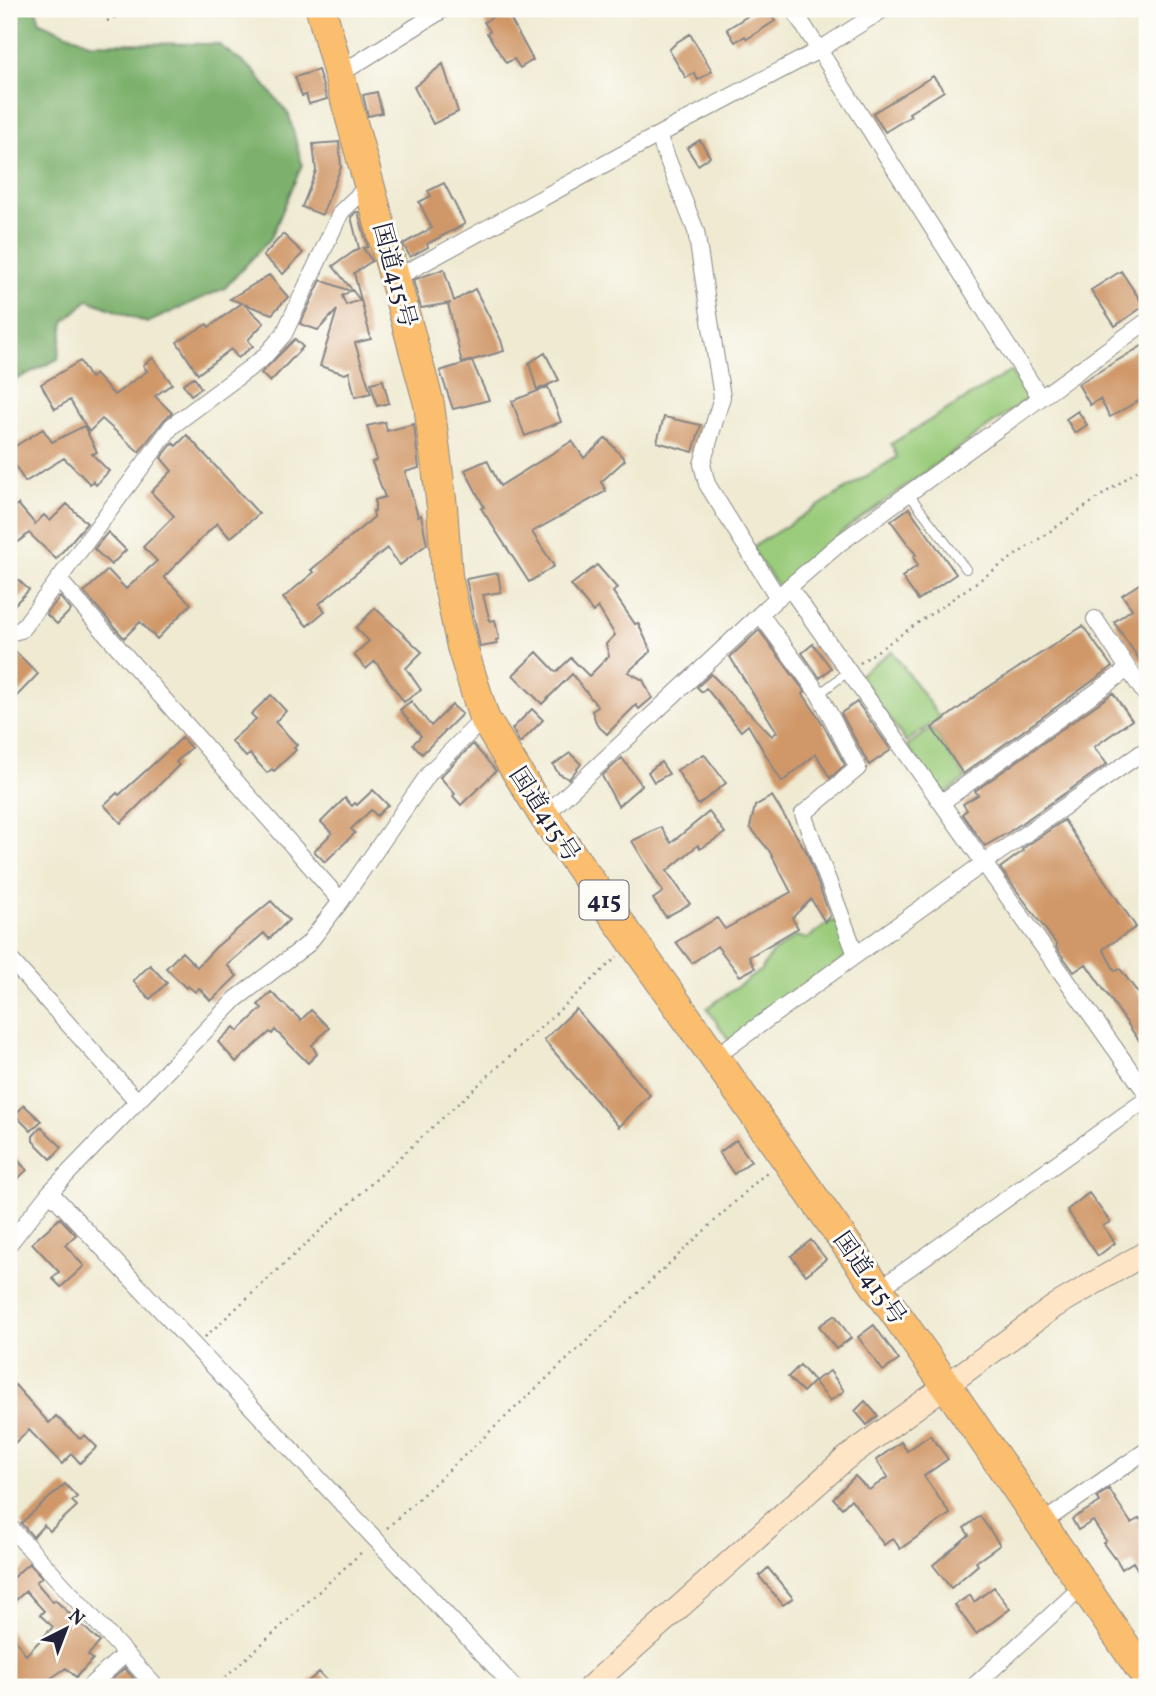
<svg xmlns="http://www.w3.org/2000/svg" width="1156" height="1696" font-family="Vollkorn,'Noto Serif JP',serif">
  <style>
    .green { fill: #9bcc7c; stroke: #5e775c; stroke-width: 2 }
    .forest { fill: #7cb06c; stroke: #4f6954; stroke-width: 2 }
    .building { fill: #d09869 }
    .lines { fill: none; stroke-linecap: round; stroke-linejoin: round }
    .lane-casing { stroke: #888686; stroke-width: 10 }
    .street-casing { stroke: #888686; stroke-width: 18 }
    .secondary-casing { stroke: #888686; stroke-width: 25 }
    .highway-casing { stroke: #888686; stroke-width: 32 }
    .path { stroke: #888686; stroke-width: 2.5; stroke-dasharray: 2 5; stroke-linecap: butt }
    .lane { stroke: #fff; stroke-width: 8 }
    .street { stroke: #fff; stroke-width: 16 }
    .secondary { stroke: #fde5c5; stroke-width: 23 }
    .highway { stroke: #fbbe6e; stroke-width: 30 }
    .labels { text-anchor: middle; stroke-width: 6; stroke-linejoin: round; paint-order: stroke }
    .shield { fill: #fdfcf7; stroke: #646373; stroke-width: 2 }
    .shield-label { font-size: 23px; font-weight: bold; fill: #22223b }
    .street-label { font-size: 24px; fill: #22223b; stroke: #fdfcf7 }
  </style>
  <rect width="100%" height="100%" fill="#fdfcf7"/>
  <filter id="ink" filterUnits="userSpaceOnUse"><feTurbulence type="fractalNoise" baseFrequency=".0143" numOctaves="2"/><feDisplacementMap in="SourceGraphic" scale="14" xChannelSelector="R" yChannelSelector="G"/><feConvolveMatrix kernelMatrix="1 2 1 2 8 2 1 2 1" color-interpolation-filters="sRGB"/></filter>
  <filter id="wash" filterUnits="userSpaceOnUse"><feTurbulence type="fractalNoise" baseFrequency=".00686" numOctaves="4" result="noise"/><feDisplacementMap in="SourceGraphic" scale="28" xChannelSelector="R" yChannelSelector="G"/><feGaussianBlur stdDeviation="1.57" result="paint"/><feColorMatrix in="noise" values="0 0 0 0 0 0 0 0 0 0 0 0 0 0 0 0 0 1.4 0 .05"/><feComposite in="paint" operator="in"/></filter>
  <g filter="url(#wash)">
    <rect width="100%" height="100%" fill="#efead1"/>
    <path class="green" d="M1011,371L1027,399L847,528L780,589L751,548L897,457L891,444Z
      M892,651L940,718L906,742L859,675Z
      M932,728L966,778L943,796L907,746Z
      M831,921L840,922L852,953L730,1042L707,1008L761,970L772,953L796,936L807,939Z"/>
    <path class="forest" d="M9,9H36L40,22L89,43L218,44L253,70L289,115L302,165L271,238L225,288L147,323L88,300L64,322L58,359L9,383Z"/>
    <g id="blocks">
      <path class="building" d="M505,9L533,60L520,68L514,59L506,63L487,33L490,31L484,22Z
        M759,9H767L775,21L747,39L745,36L735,42L727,29Z
        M690,34L712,71L698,80L694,73L686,78L669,50L677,42Z
        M443,64L458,112L433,124L414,87Z
        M318,70L327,99L309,104L306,95L302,96L295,77Z
        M933,76L944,91L909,113L911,116L885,132L873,113Z
        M377,92L382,113L368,116L363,95Z
        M700,140L710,157L698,165L687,148Z
        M339,142L341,167L322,215L302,207L316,171L313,144Z
        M444,183L465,224L427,244L428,247L410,257L403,244L432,228L419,202L431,196L428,191Z
        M356,212H358L368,247L363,248L372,261L354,273L371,339L355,343L371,393L355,397L349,372L345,374L320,366L337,310L318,330L300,324L321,280L350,291L342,296L346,305L360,300L333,266L359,248L351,217Z
        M283,234L303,253L283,274L263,256Z
        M444,269L454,301L475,289L501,340L504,351L462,363L448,304L451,303L421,308L413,280Z
        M1121,271L1144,306L1115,326L1091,290Z
        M269,275L288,297L272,314L244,304L264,323L248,340L253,346L238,358L231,349L198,374L177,342L207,324L209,327L242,303L230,299Z
        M295,339L303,347L270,382L261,373Z
        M1147,343V396L1110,417L1100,399L1090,405L1078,384Z
        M545,353L559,380L537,390L529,363Z
        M153,358L172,384L155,396L172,413L164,420L139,452L102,419L89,432L70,400L55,409L41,384L80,361L90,378L95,374L114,395L147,371L143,365Z
        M472,361L489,400L453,409L440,371Z
        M194,377L201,388L191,395L183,384Z
        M383,380L389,403L377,406L371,383Z
        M548,387L561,422L525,436L512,401Z
        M1078,411L1087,425L1075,433L1066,419Z
        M664,417L701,425L693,452L657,442Z
        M385,422L387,431L414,424L419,468L405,472L418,516L421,515L427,544L400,565L387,548L319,604L325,611L307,626L283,598L314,572L311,570L374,517L373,511H375V500L385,497L372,462L377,460L367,426Z
        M84,426L97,452L92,454L109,471L96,485L93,481L90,484L64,458L25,482L9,455V450L43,429L52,442Z
        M187,435L259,514L230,538L217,523L164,577L191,604L157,639L140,622L124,638L84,592L108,570L126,589L157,561L143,547L174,516L151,492L172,471L161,458L173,443L176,446Z
        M606,438L625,460L601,482L606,491L532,532L554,566L529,582L481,508L484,507L465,470L487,460L500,486L572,441L584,458Z
        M18,504L35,524L44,515L50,521L67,504L87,523L56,559L29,533L17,543L9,534V512Z
        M909,508L956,574L918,600L902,577L918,565L913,557L916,555L891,521Z
        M108,532L126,550L111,565L94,549Z
        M597,565L617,588L613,592L635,624L638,623L651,651L628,672L643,680L652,698L639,709L636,705L607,734L597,725L592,711L598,707L572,674L542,704L513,675L537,652L556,672L571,658L589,676L609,656L606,644L615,635L598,607L593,612L571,585Z
        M9,571L29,590L9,610Z
        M498,573L501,592L483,595L490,621L495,620L499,639L496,640L497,644L480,647L466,579Z
        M1147,579V671L1114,622L1132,609L1122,595Z
        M60,597L71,610L57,624L46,614Z
        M375,608L422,652L406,668L421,690L404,702L375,661L366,669L354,655L369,641L356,628Z
        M1083,626L1112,667L963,774L932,728L981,692Z
        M759,630L805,692L803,694L821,721L845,765L830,778L816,754L782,782L748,725L741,731L706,688L702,692L697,687L711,674L772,736L777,732L730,657Z
        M813,644L831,668L820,678L802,653Z
        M9,645L38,674L9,704Z
        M1113,693L1132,720L1094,747L1107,764L1009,832L985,846L962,814L967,810L963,804L978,795L975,791Z
        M271,695L286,711L275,722L297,745L294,748L296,750L274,771L272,769L267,773L250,754L246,757L231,741L256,719L251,714Z
        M411,701L431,726L452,705L462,714L422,754L413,744L421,736L400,710Z
        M857,702L891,750L869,765L841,713Z
        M532,709L543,720L520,743L512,729Z
        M182,738L191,748L176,762L179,765L121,823L104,805L117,793L119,795Z
        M473,744L496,771L461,805L453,796L455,794L440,777Z
        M570,753L581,764L569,779L559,774L553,765Z
        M704,754L726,783L698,805L677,770Z
        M622,758L642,785L618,806L602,776Z
        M661,762L669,774L654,782L648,772Z
        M373,790L388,805L377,816L371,810L351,829L355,833L325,862L314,851L332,833L321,822L345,798L352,806L355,803L357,805Z
        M772,796L806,851L830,916L825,922L811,899L792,918L798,928L749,957L755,968L740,976L717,946L692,963L676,942L717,918L725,929L791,892L770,852L750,827L755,806Z
        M709,812L725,833L700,849L698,845L667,871L690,904L666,917L653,899L663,892L632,841L661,827L671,843Z
        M1064,820L1136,927L1103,949L1115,971L1120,969L1147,1005L1141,1008L1147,1017V1052L1086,964L1074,972L1056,947L1057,945L1000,868L1023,851L1022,849Z
        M271,901L289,920L269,939L264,933L227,965L237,976L211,1001L199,988L195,992L188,986L186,988L166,968L182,952L197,967L216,947Z
        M150,965L167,983L150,999L133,981Z
        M271,992L301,1020L311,1010L329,1028L312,1045L317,1054L308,1063L275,1030L272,1034L270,1032L236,1062L218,1042L234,1027L238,1031L262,1008L258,1005Z
        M576,1009L650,1095L619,1127L544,1040Z
        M24,1105L41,1121L31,1131L15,1115Z
        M41,1127L62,1147L51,1159L33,1141V1136Z
        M736,1140L751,1161L734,1174L719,1153Z
        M9,1151L27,1170L9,1187Z
        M1089,1193L1110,1222L1103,1226L1115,1243L1098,1256L1067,1210Z
        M60,1218L76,1235L65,1245L84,1266L61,1287L52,1278L59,1272L32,1243Z
        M811,1240L826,1259L806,1275L791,1256Z
        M835,1315L851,1338L836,1349L819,1326Z
        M874,1325L899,1360L883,1371L858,1337Z
        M800,1365L814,1381L803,1392L788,1377Z
        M830,1371L844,1391L830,1401L814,1381Z
        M15,1385L49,1423L56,1416L80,1439L85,1435L97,1447L80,1463L72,1454L62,1464L29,1430L9,1448V1391Z
        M865,1401L878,1416L867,1425L855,1411Z
        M930,1435L948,1459L924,1476L950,1514L900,1549L893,1538L884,1545L851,1499L842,1508L833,1498L855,1476L869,1490L888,1477L876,1460L901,1442L907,1451Z
        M65,1484L77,1497L72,1501L77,1506L50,1531L44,1525L33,1537L21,1523Z
        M1109,1489L1131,1523L1140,1518L1147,1530V1586L1133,1562L1122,1569L1115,1557L1114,1558L1103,1543L1106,1541L1093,1521L1078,1530L1072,1519L1100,1502L1097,1497Z
        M980,1516L1000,1545L976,1562L978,1565L951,1588L933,1565L969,1535L964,1528Z
        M29,1563L42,1577L36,1582L53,1602L55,1600L100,1642L88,1655L93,1659L76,1677L66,1668L38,1687H13L9,1681V1630L26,1655L53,1627L40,1615L44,1611L26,1591L9,1606V1581Z
        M768,1568L793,1598L783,1605L759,1576Z
        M994,1587L1010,1609L976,1634L955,1605L970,1595L974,1602Z
        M125,1668L134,1679L124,1687H104Z
        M319,1672L333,1687H302Z"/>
    </g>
  </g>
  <g filter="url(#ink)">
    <use href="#blocks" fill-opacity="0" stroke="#888686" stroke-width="2"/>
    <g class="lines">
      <g class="lane-casing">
        <path id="lane" d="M908,493L966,569
          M819,694L849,671"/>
      </g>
      <g class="street-casing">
        <path id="street" d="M793,9L1040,397
          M340,74L444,9
          M658,135L696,231L722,397L702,464L707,484L778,598
          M396,278L658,135L819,50L884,9
          M59,580L341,901
          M789,587L1147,1094
          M760,614L819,694L858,768L803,814L856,955
          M1095,619L1147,697
          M9,633L21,630L172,426L263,358L284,334L341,212L370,184
          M942,802L1128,669
          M544,816L789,587L840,543L1147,321
          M9,958L137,1101
          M715,1057L985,862L1147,749
          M50,1192L514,1687
          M9,1244L50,1192L236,999L308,944L341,901L430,772L484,718
          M878,1290L1147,1099
          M1042,1523L1147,1450
          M9,1526L156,1687
          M89,1687L125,1654
          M973,1687L1083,1586"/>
      </g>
      <g class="secondary-casing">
        <path id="secondary" d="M590,1687L845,1459L1055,1306L1147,1252"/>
      </g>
      <g class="highway-casing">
        <path id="highway" d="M321,9L429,404L442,507L447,576L462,647L484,718L544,816L946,1385L1147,1678"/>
      </g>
      <path class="path" d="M107,21L134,9
        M860,663L1147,464
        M205,1337L617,957
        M387,1528L768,1171
        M215,1687L364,1550"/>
      <use href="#lane" class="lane"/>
      <use href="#street" class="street"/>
      <use href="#secondary" class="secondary"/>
      <use href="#highway" class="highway"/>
    </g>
  </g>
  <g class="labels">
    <rect class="shield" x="579.5" y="880.5" width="49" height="39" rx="5"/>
    <g class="shield-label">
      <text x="604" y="908">415</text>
    </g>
    <g class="street-label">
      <text transform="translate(395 275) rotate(75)" y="8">国道415号</text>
      <text transform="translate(545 814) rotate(57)" y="8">国道415号</text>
      <text transform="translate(870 1278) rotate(55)" y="8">国道415号</text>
    </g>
  </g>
  <rect width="1156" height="1696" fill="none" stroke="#fdfcf7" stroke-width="35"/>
  <g transform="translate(66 1629) rotate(42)" stroke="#fdfcf7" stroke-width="5" paint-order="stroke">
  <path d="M0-5L12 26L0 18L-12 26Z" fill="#22223b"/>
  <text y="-10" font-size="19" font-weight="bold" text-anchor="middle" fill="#22223b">N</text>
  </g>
</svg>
